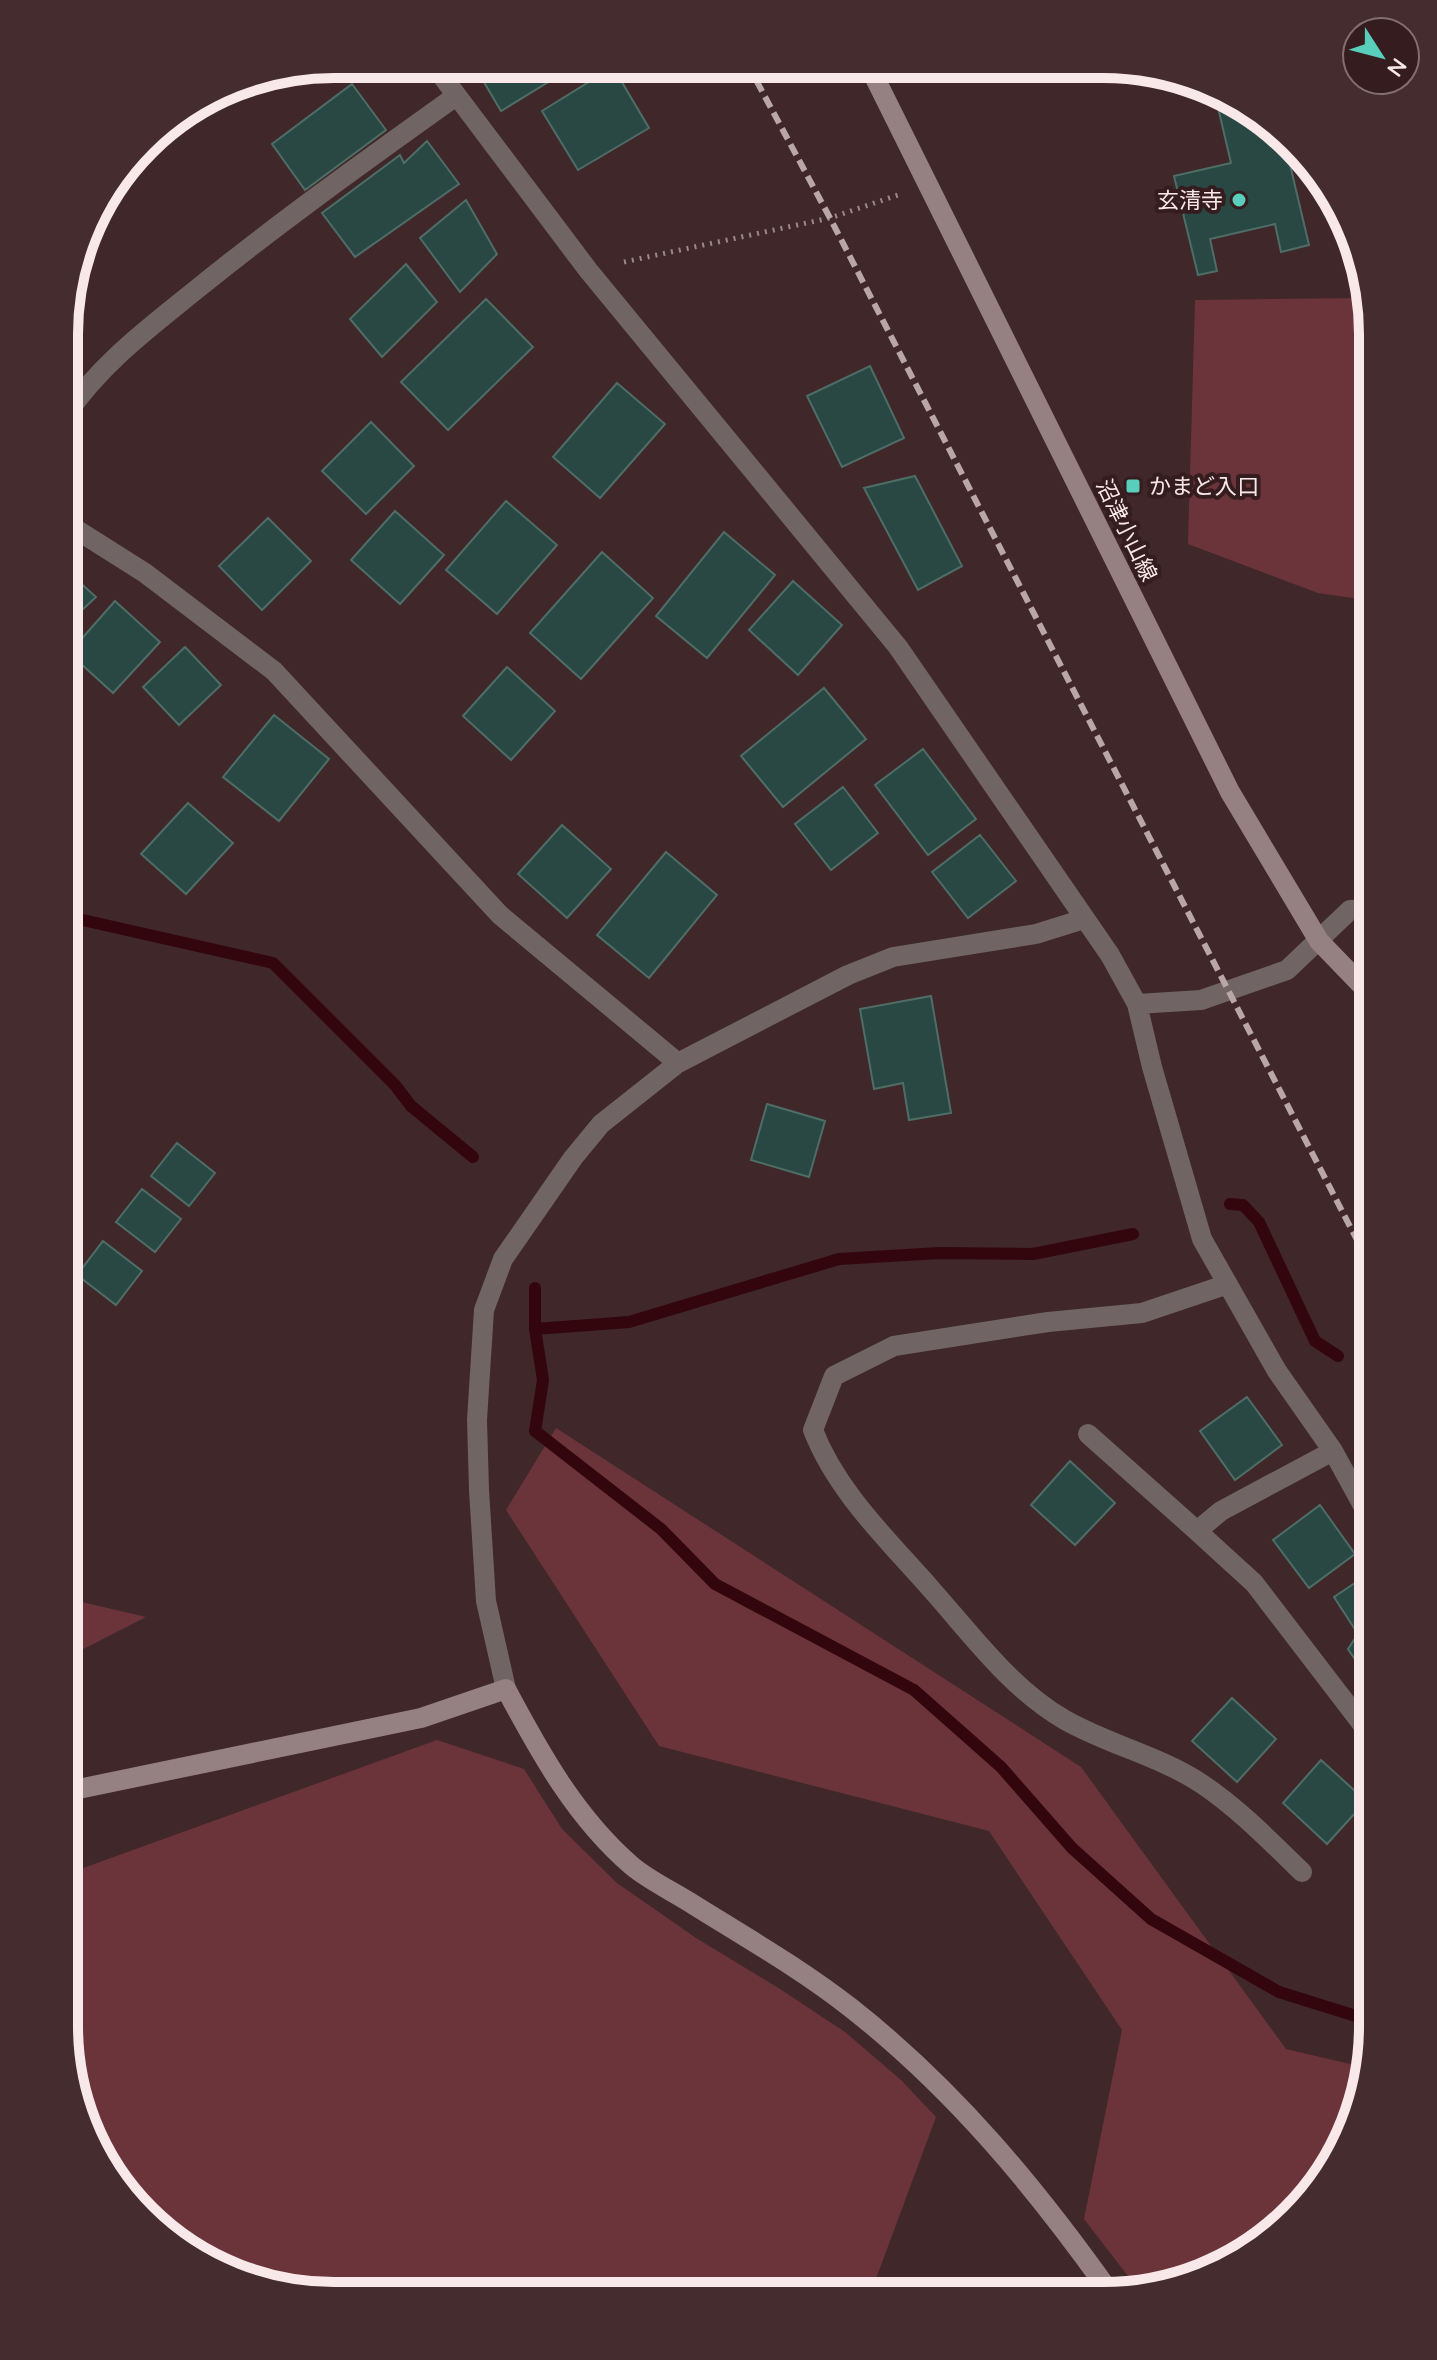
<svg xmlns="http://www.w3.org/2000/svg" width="1437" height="2360" font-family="Quicksand,'Noto Sans JP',sans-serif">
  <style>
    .green { fill: #6b343a }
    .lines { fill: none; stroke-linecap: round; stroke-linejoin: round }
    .stream { stroke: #33060e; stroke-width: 12 }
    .building { fill: #2a4843; stroke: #4e6d67; stroke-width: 2 }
    .path { stroke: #9d8889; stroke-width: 5; stroke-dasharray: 2 6; stroke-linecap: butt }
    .street { stroke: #716464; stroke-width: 20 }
    .secondary { stroke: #958182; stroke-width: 20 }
    .rail { stroke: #b9a6a7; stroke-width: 6; stroke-dasharray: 12 6; stroke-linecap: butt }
    .poi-dot { fill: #5acebd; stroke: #351d1f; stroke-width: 3 }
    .labels { text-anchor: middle; stroke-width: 8; stroke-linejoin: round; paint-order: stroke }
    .poi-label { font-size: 22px; fill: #f9e8e9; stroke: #351d1f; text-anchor: end }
    .street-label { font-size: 22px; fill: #f9e8e9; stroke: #351d1f }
    .rim { fill: none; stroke: #f9e8e9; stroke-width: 10 }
  </style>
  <rect width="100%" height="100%" fill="#402729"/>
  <path class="green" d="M1366,298L1373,334V601L1318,593L1188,544L1195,300Z
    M556,1428L1081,1767L1286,2049L1367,2068L1353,2129L1317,2190L1206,2276L1138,2289L1084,2219L1122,2030L989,1831L659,1746L506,1510Z
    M65,1598L146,1617L64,1659Z
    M437,1740L524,1769L562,1829L617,1883L696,1938L780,1989L845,2032L901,2080L936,2117L870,2295L299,2294L169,2240L84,2129L64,2026V1875Z"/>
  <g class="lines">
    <path class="stream" d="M65,916L273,963L395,1085L411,1106L473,1157
      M1230,1204L1243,1205L1259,1222L1315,1341L1338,1356
      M535,1288V1329L543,1380L535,1431L661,1529L715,1584L914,1690L1001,1767L1072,1848L1151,1919L1279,1992L1372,2021
      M535,1329L629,1322L839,1259L939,1253L1033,1254L1133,1234"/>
  </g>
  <path class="building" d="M490,64L576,65L501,111L478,72Z
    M613,67L649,128L578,170L542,111Z
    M352,84L386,130L305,190L272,144Z
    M1216,99L1268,120L1294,155L1288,156L1309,245L1281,252L1275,224L1210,239L1217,271L1198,275L1174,176L1231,163Z
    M427,141L459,184L355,257L322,213L400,155L404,163Z
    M466,200L497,254L460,292L420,238Z
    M406,264L437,302L382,357L350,319Z
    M486,299L533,347L448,430L401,382Z
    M870,366L904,438L842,467L807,396Z
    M617,383L665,424L600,498L553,457Z
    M371,422L414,466L366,514L322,471Z
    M915,476L962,566L918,590L864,488Z
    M506,501L557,545L497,614L446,570Z
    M395,511L444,555L400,604L351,560Z
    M268,518L311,561L262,610L219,566Z
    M724,532L775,575L707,658L656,616Z
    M602,552L653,598L581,679L530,633Z
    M66,570L96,597L66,625Z
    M793,581L842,625L798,675L749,630Z
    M115,601L160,642L113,693L69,653Z
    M185,647L221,685L179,725L143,687Z
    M507,667L555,711L511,760L463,716Z
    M824,688L866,739L783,807L741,756Z
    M274,715L329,759L279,821L223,777Z
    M923,749L976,819L928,855L875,785Z
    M843,787L878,833L831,870L795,824Z
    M188,803L233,843L186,894L141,854Z
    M562,825L611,869L567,918L518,874Z
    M980,835L1016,881L968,918L932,872Z
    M666,852L717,895L649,978L597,935Z
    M931,996L951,1113L909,1120L903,1083L874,1089L860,1009Z
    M767,1104L825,1121L809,1177L751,1160Z
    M177,1143L215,1173L189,1206L151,1176Z
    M142,1189L181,1219L155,1252L116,1222Z
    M103,1241L142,1271L116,1305L77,1275Z
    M1247,1397L1282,1445L1235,1480L1200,1431Z
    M1070,1461L1115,1503L1075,1545L1031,1505Z
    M1320,1505L1355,1554L1309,1588L1273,1540Z
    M1370,1573L1373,1578V1676L1368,1679L1348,1649L1358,1634L1334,1597Z
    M1232,1698L1276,1739L1237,1782L1192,1741Z
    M1321,1760L1366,1801L1327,1844L1283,1803Z"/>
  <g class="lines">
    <path class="path" d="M624,262L830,218L901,194"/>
    <path class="street" d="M433,64L588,270L898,647L1110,955L1137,1004L1201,1000L1287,970L1350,910L1373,909
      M66,415C100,364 150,327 197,289C281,221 368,159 456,96
      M66,523L145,573L274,671L500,915L678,1063
      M1137,1004L1152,1067L1202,1239L1277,1371L1333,1451L1373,1524
      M1228,1284L1142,1313L1048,1322L894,1346L834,1376L813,1430C837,1492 888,1540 931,1589C972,1635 1011,1689 1065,1720C1109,1745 1160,1756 1202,1784C1239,1809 1270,1841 1302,1872
      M1088,1434L1197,1531
      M1333,1451L1221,1511L1197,1531L1254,1583L1372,1737
      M506,1689L486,1601L479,1490L477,1420L484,1310L503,1259L573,1158L601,1124L678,1063L848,975L893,957L1036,934L1084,919"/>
    <path class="secondary" d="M869,66L1230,792L1319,941L1373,997
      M64,1792L421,1718L506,1689C540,1753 576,1818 632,1866C650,1881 674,1892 694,1905C747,1938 801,1969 851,2008C954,2089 1036,2188 1111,2294"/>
    <path class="rail" d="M748,65L830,218L1373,1271"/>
  </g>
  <g class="poi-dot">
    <circle cx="1239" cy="200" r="8"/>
    <rect x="1125" y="478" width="16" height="16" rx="4"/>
  </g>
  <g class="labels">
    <g class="poi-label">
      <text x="1223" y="208">玄清寺</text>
      <text x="1149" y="494" text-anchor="start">かまど入口</text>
    </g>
    <g class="street-label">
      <text transform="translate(1127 530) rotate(64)" y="8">沼津小山線</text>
    </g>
  </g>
  <path d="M0 0H1437V2360H0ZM334 78H1103A256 256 0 0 1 1359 334V2026A256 256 0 0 1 1103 2282H334A256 256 0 0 1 78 2026V334A256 256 0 0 1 334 78Z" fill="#452d2f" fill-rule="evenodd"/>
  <path class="rim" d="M334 78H1103A256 256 0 0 1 1359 334V2026A256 256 0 0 1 1103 2282H334A256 256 0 0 1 78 2026V334A256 256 0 0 1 334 78Z"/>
  <g transform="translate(1381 56) rotate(126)"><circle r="38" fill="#351d1f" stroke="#836e70" stroke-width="2"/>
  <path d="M0-6L14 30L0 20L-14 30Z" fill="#5acebd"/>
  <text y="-12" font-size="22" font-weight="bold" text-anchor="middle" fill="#f9e8e9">N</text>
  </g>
</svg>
